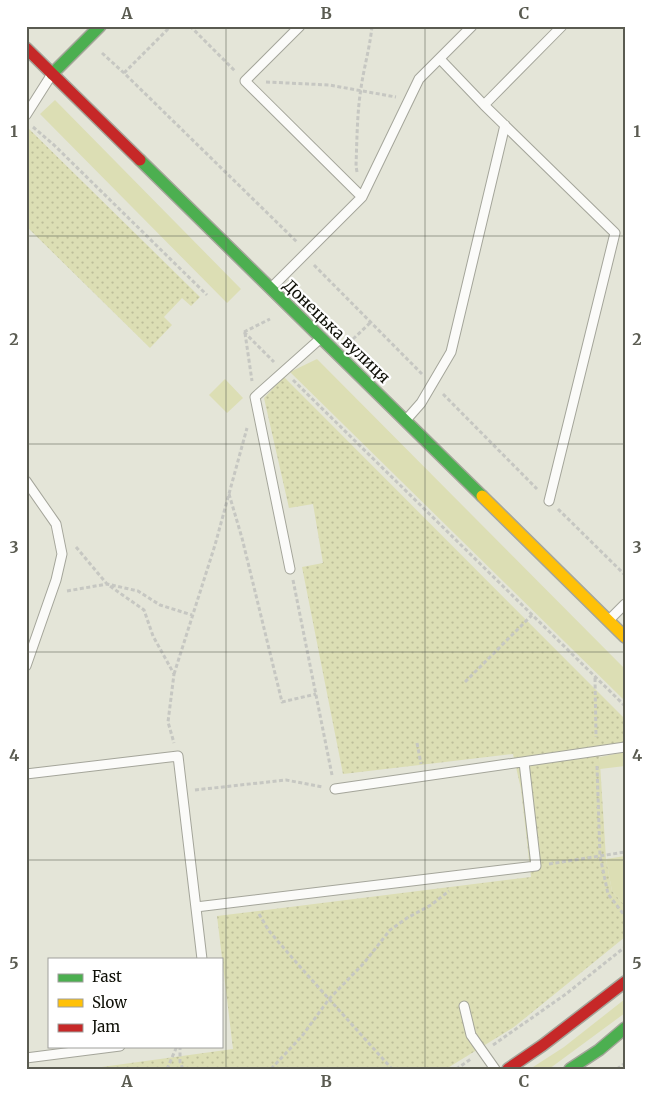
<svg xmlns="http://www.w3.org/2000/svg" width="651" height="1095" font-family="Merriweather,serif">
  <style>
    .grass { fill: #dcdeb4 }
    .park { fill: url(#park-dots) }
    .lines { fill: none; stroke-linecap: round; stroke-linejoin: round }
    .lane-casing { stroke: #a4a59a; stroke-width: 11 }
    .fast-casing { stroke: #a4a59a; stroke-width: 14 }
    .slow-casing { stroke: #a4a59a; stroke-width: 14 }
    .jam-casing { stroke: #a4a59a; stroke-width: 14 }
    .path { stroke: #c6c7c2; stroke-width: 3; stroke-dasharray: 4 2.5; stroke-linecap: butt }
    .lane { stroke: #fbfbf9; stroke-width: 9 }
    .fast { stroke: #4caf50; stroke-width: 11 }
    .slow { stroke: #ffc107; stroke-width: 11 }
    .jam { stroke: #c62828; stroke-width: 11 }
    .grid { fill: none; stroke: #5a5b51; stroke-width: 1; stroke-opacity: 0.55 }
    .labels { text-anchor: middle; stroke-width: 4.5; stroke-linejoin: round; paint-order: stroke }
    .street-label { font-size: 16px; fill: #101108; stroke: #fff }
    .neatline { fill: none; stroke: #5a5b51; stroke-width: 2 }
    .grid-label { font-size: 16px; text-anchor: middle; font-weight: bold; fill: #5a5b51 }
  </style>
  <defs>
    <pattern id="park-dots" width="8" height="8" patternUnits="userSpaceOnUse" patternTransform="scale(1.25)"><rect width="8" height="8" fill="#dcdeb4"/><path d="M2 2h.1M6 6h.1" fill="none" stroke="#bcbd99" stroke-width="1.8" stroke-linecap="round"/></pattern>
  </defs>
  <rect width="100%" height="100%" fill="#e4e5d8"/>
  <path class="grass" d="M55,100L241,289L227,303L40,114Z
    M317,359L625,669V701L290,372Z
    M225,379L243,398L227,413L209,395Z
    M625,752V766L600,769V757Z
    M625,856V906L612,891L606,859Z
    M625,999V1013L549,1069H530L564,1047Z"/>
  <path class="park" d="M26,126L200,297L191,306L182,298L164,317L172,325L150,348L26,226Z
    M284,377L625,719V742L599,747L606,859L612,891L625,906V937L514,1027L446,1069H87L233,1049L217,916L531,877L521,789L513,754L343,774L302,567L323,563L313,504L289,508L264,398Z"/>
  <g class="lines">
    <g class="lane-casing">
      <path id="lane" d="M300,26L245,81L362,197
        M440,59L484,105L615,233L549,501
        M484,105L562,26
        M26,115L52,74
        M271,288L362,197L419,79L472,26
        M406,420L421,403L451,352L505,125
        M26,481L56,524L62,554L56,580L26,666
        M290,569L255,397L321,338
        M609,620L625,604
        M26,774L178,756L202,959
        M335,789L625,747
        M196,907L536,866L524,762
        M464,1006L471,1035L495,1069
        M26,1058L120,1046"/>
    </g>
    <g class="fast-casing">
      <path id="fast" d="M52,74L100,26
        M140,160L482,496
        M570,1069L599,1050L625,1028"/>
    </g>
    <g class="slow-casing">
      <path id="slow" d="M482,496L625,637"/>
    </g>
    <g class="jam-casing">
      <path id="jam" d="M26,48L140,160
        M508,1069L543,1045L625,982"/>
    </g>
    <path class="path" d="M190,26L236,72
      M102,53L124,73L297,242
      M124,73L171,26
      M266,82L329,85L396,97
      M33,127L54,145L207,295
      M357,172L356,166C357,140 357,113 361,88C364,67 370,47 372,26
      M314,265L422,374
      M244,332L274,362
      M244,332L270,319
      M245,333L252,381
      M353,339L371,322
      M293,380L625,706
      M443,394L537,489
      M229,494L242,538L282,702L316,694
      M558,509L625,575
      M76,547L107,584L144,610L153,636L174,674L168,722L174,743
      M293,580L332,775
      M67,591L107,584L138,591L160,605L192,615
      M174,674L215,545L247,428
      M595,678L596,737
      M465,682L532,615
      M417,743L421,764
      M597,766L600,856L608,894L625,916
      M195,790L286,780L323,787
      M549,864L625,852
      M259,914L269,931L302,969L392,1069
      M493,1045L566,994L625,947
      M180,1046V1062L183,1069
      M167,1069L177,1046
      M271,1069L302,1036L329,999L364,963L390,930L407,918L431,905L449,891
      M456,1069L471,1059
      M617,1069L625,1063"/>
    <use href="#lane" class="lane"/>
    <use href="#fast" class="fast"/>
    <use href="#slow" class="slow"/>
    <use href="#jam" class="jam"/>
  </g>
  <path class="grid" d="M226,26V1069M425,26V1069M26,236H625M26,444H625M26,652H625M26,860H625"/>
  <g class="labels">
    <g class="street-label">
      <text transform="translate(337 331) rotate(44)" y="6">Донецька вулиця</text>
    </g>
  </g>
  <rect width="651" height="1095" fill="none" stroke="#ffffff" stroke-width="55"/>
  <rect x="48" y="958" width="175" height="90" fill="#ffffff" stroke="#9fa09c"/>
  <rect x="58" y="974" width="25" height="8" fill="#4caf50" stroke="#9fa09c"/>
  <text x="92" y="982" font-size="15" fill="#101108">Fast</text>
  <rect x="58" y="999" width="25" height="8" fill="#ffc107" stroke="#9fa09c"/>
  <text x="92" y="1008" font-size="15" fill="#101108">Slow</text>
  <rect x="58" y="1024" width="25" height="8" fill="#c62828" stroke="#9fa09c"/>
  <text x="92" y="1032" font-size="15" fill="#101108">Jam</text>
  <rect x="28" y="28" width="596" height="1040" class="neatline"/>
  <g class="grid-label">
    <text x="127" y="19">A</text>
    <text x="326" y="19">B</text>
    <text x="524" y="19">C</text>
    <text x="14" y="137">1</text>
    <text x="637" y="137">1</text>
    <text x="14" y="345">2</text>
    <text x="637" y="345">2</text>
    <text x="14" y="553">3</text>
    <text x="637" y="553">3</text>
    <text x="14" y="761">4</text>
    <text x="637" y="761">4</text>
    <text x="14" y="969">5</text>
    <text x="637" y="969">5</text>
    <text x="127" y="1087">A</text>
    <text x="326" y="1087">B</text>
    <text x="524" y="1087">C</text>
  </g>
</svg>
